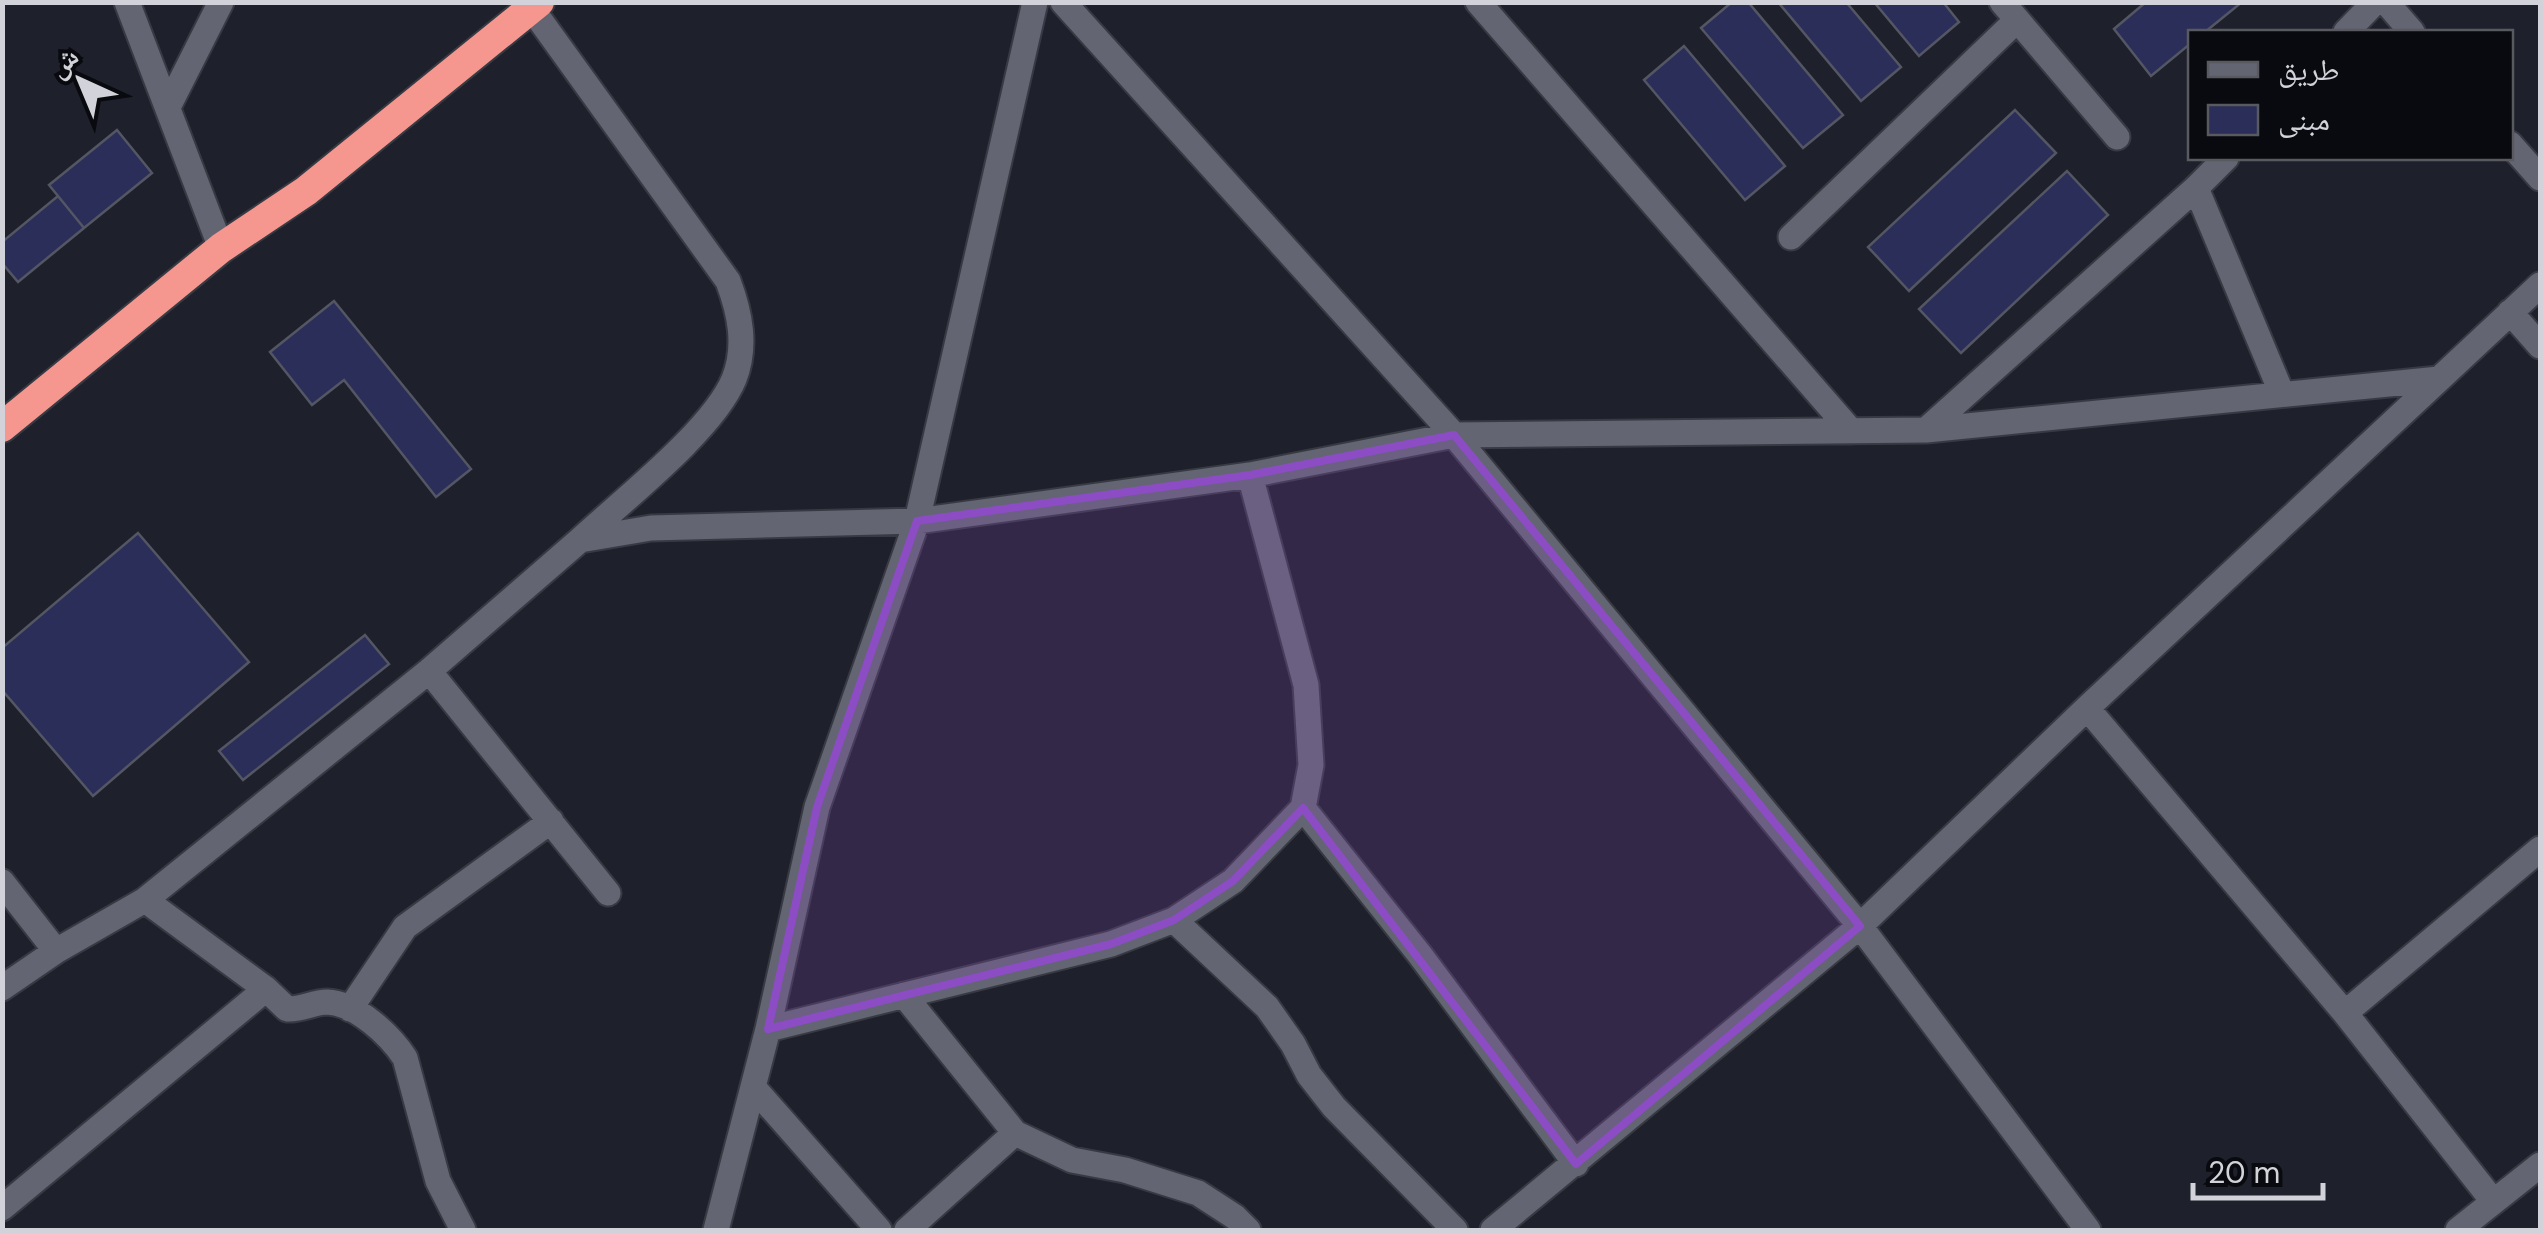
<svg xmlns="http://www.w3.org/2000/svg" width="2543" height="1233" font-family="'DM Sans','Noto Naskh Arabic',sans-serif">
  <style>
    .building { fill: #2b2e59; stroke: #545663; stroke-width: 2.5 }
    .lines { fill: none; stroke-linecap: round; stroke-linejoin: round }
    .minor-casing { stroke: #383a43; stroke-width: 29 }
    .highway-casing { stroke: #383a43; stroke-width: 34 }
    .minor { stroke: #636572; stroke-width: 25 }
    .highway { stroke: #f5978f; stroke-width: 30 }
    .marked { fill: #8c4dc4; fill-opacity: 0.2; stroke: #8c4dc4; stroke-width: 8; stroke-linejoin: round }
  </style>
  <rect width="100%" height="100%" fill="#1e202b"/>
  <path class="building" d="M1732,2H1748L1843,115L1803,148L1701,28Z
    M1778,2H1846L1901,67L1861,101Z
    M1874,2H1943L1959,22L1919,56Z
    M2146,2H2242L2205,32H2190V44L2151,76L2114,29Z
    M1684,46L1785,166L1745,200L1644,80Z
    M2015,110L2056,153L1909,291L1868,247Z
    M117,130L152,173L84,228L49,185Z
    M2067,171L2108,215L1961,353L1919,309Z
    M58,196L84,228L18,282L2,263V242Z
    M334,301L471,469L436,497L344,380L312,405L270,352Z
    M138,533L249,662L93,796L2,690V648Z
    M365,635L389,664L243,780L219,751Z"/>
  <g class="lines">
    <g class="minor-casing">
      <path id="minor" d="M127,2L221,248
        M1063,2L1454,435L1860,926L2088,1230
        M1478,2L1851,431
        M2002,2L2117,137
        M2386,2L2412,32
        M532,9L728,281C740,313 747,346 734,379C713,430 623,500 580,540
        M2346,32L2375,2
        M169,105L221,2
        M2510,144L2540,178
        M2196,188L2282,394
        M1791,237L2016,21
        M2510,312L2540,346
        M1926,430L2196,188L2226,158
        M429,671L608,893
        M2087,708L2345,1013L2493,1201
        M1303,808L1420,955L1576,1164
        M2,882L56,951
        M145,900L266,989L287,1009C302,1010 313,1002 327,1002C356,1003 390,1035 405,1058L438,1181L463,1230
        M1174,920L1267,1007L1293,1044L1309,1075L1334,1107L1455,1230
        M2,988L56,951L145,900L429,671L580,540L651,528L917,521L1250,475L1454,435L1926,430L2439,379
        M904,995L1015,1133L1072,1160L1125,1170L1198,1193L1235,1217L1248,1230
        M350,1009L405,927L551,821
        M2345,1013L2540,849
        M768,1029L1111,944L1174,920L1233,881L1303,808L1311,765L1306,685L1250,475
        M753,1087L879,1230
        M2,1208L266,989
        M716,1230L768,1029L817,807L917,521L1035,2
        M907,1230L1015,1133
        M1493,1230L1860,926L2087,708L2540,285
        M2458,1230L2540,1165"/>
    </g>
    <g class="highway-casing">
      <path id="highway" d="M2,427L221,248L306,191L539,2"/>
    </g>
    <use href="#minor" class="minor"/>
    <use href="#highway" class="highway"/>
  </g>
  <path class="marked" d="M1454,435L1860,926L1576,1164L1303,808L1233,881L1174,920L1111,944L768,1029L817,807L917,521L1250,475Z"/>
  <rect width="2543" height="1233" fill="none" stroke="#d2d3da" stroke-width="10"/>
  <rect x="2188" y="30" width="325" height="130" fill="#090a0f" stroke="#595a60" stroke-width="2.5"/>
  <rect x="2208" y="62" width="50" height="15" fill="#636572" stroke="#595a60" stroke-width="2.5"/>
  <text x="2278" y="80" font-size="30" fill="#d2d3da">طريق</text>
  <rect x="2208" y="105" width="50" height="30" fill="#2b2e59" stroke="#595a60" stroke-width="2.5"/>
  <text x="2278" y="130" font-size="30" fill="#d2d3da">مبنى</text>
  <g transform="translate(80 80) rotate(316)" stroke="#090a0f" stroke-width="8" paint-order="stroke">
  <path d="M0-8L18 38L0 25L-18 38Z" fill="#d2d3da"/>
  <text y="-15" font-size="28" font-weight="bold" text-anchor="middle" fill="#d2d3da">ش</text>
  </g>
  <path d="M2193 1183v15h130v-15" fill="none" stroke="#d2d3da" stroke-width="5"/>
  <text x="2208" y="1183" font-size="30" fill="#d2d3da" stroke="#090a0f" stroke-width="8" paint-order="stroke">20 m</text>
</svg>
